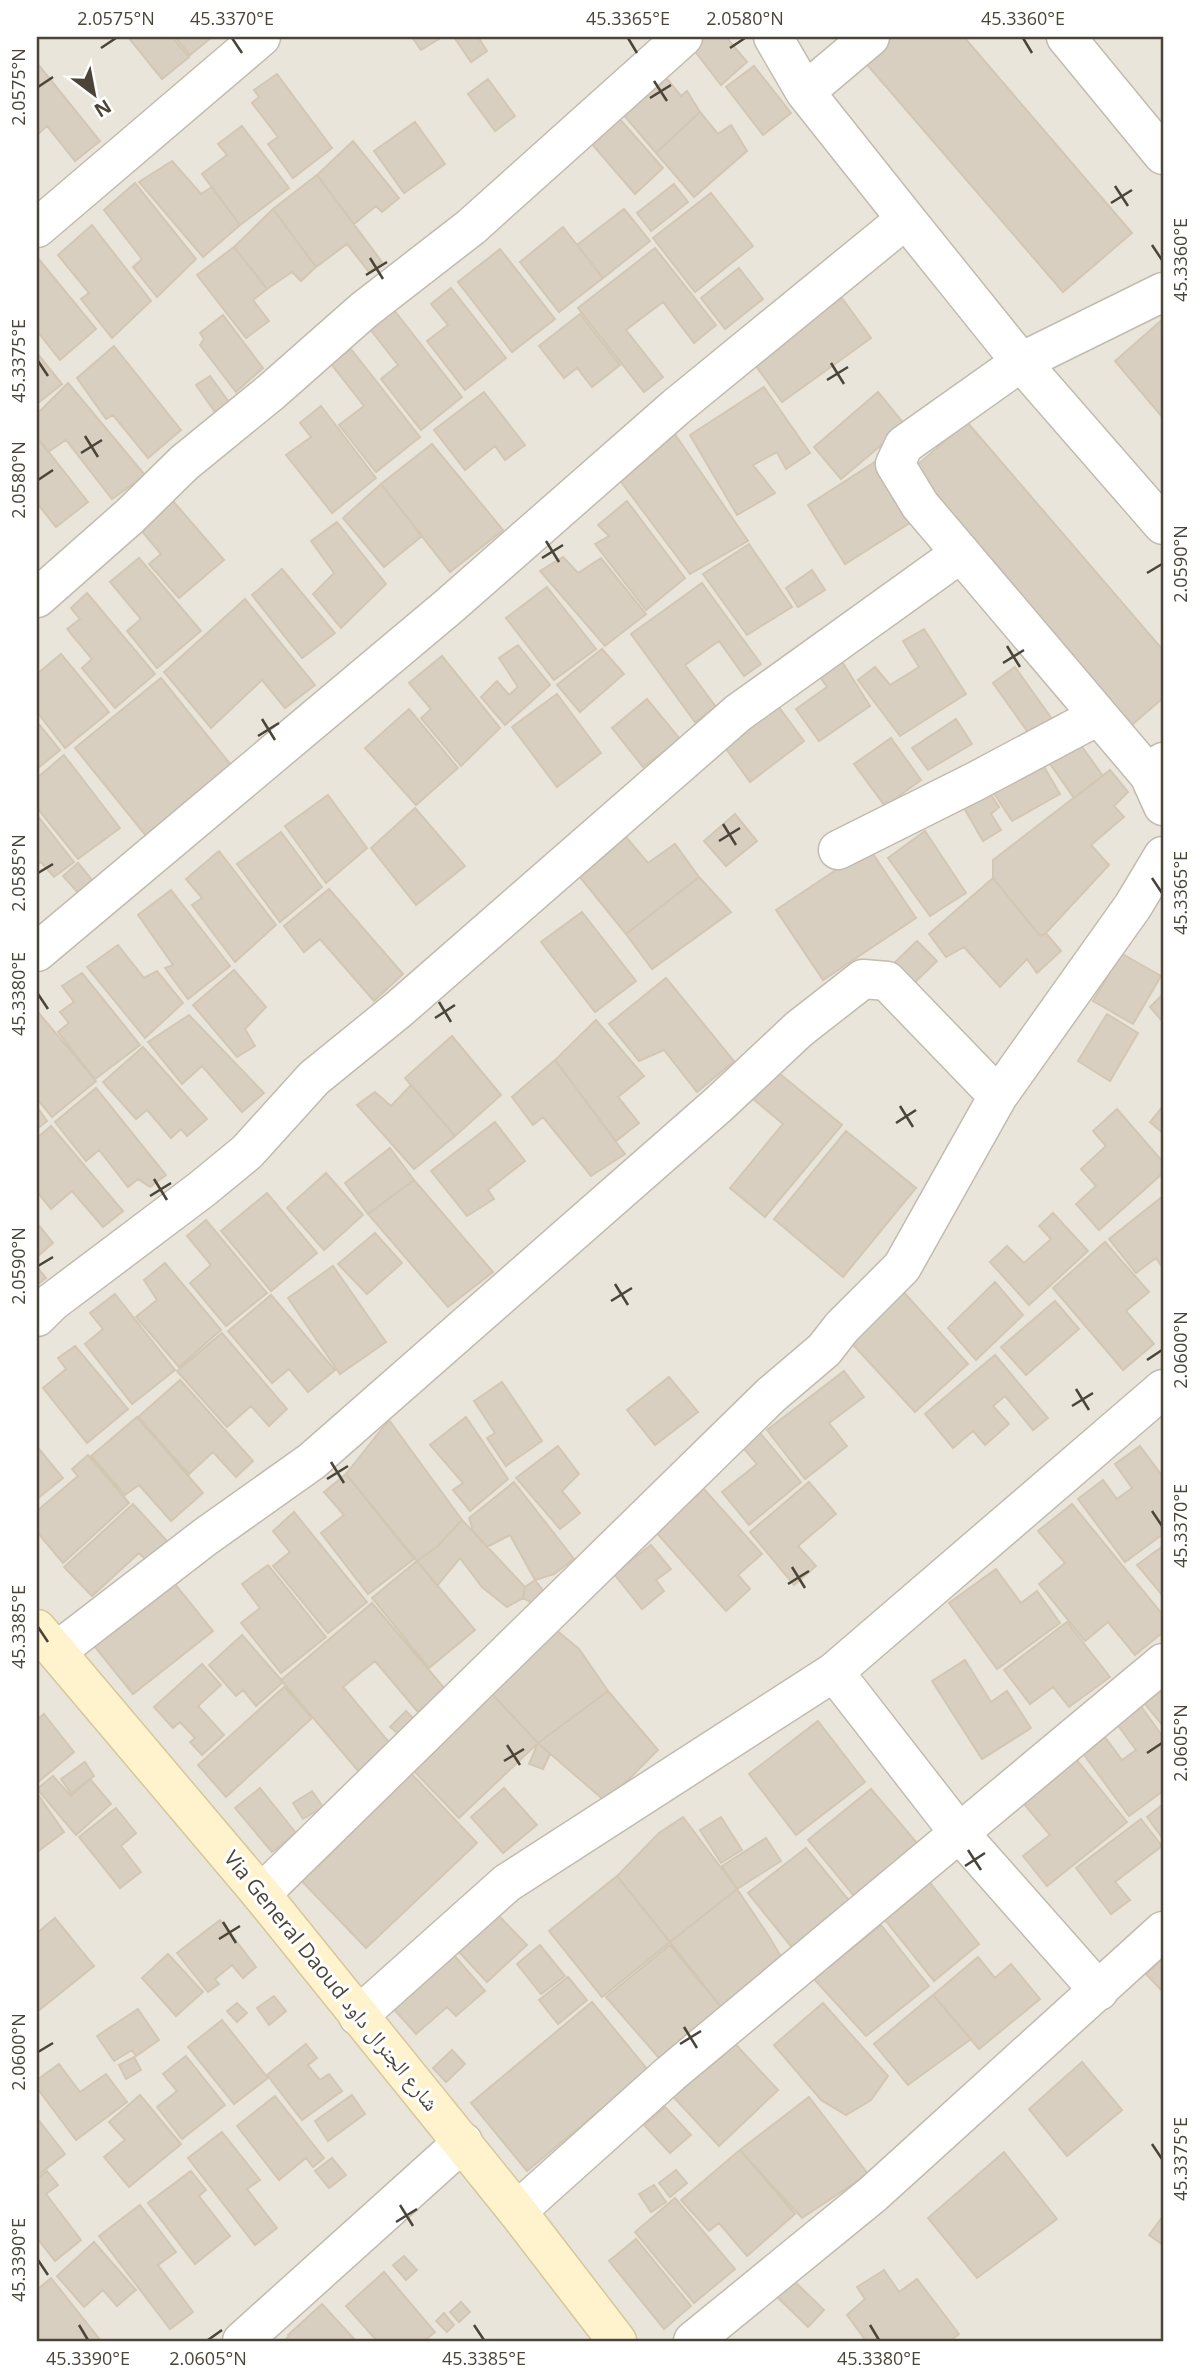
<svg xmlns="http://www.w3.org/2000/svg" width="1200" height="2378" font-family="'Open Sans','Noto Naskh Arabic',sans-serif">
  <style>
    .residential { fill: #eae5da }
    .building { fill: #d8cfc1; stroke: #d3c7b4; stroke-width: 2 }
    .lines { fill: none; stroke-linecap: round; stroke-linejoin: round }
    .street-casing { stroke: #c2bbae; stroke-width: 41 }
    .secondary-casing { stroke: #d6c79b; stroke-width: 41 }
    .street { stroke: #fff; stroke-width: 38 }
    .secondary { stroke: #fff3cd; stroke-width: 38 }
    .ticks { fill: none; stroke: #4b4439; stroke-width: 2.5 }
    .labels { text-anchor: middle; stroke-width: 6; stroke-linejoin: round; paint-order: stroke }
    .street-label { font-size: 21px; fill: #4b4439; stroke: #fff }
    .neatline { fill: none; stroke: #4b4439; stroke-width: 2.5 }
    .ticks-label { font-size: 18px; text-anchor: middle; fill: #4b4439 }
  </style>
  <rect width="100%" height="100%" fill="#f6f3ec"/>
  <path class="residential" d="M37,37H1163V2341H37Z"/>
  <path class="building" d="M128,37H172L189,57L162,79Z
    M175,37H212L190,55Z
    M412,37H442L421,50Z
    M454,37H478L487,51L471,62Z
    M692,37H726L747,62L721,85L687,41Z
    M892,37H964L1132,233L1063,292L864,61Z
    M37,63L100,141L75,161L47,126L37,135Z
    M754,66L791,113L763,135L726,87Z
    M277,74L332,148L293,178L268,144L278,137L252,103L259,97L254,90Z
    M663,74L681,96L687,91L700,112L656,153L622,113Z
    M488,79L515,116L495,131L468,94Z
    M700,112L718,134L731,125L747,151L694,197L656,153Z
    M617,116L663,168L635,194L591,143Z
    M415,122L445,164L404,193L374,151Z
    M242,126L289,188L240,225L202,174L227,155L218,144Z
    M353,141L399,198L382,212L376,206L354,224L317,175Z
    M172,161L201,194L212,187L240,225L203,257L139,182Z
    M317,175L382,262L369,272L347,244L316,267L273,209Z
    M135,183L196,259L157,297L133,267L142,259L104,210Z
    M674,184L688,202L651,231L637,213Z
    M711,193L753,246L695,292L653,238Z
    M273,209L316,267L301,281L292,272L267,289L234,247Z
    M624,209L650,241L603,278L577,245Z
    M92,225L151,301L112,338L81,299L89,293L58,255Z
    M563,227L603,278L559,312L520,262Z
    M234,247L267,289L253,300L269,321L246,338L197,275Z
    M655,248L716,325L694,343L663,302L626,330L663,377L644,392L578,308Z
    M500,249L555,319L512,352L458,282Z
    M37,257L96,329L60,360L37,331Z
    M739,268L763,299L725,329L701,298Z
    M451,288L506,358L465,390L427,341L448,325L431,304Z
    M842,298L871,338L782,402L753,362Z
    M394,310L462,397L421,430L381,379L398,365L370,329Z
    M580,314L620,365L592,387L577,368L564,378L539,346Z
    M223,315L263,368L236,392L200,345L204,339L200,333Z
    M1163,319V418L1115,361Z
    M114,346L181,430L148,458L113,415L106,419L77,378Z
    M351,349L420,437L376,472L339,425L364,406L331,364Z
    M37,353L62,384L37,404Z
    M210,376L229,402L215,412L196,385Z
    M68,383L145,475L112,499L66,440L48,452L37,437V414Z
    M764,387L810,453L786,469L777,452L753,465L775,493L737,515L690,435Z
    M484,392L525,445L505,460L495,446L465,470L434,430Z
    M878,392L905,425L841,479L814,447Z
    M321,406L376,478L332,513L286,455L311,437L300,423Z
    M967,422L1163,650V698L1127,729L908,473Z
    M672,430L748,541L690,574L613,471Z
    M37,437L88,502L56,527L37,503Z
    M432,444L503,530L450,572L381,484Z
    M875,462L913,521L845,564L808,505Z
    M381,484L422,536L384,567L343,518Z
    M173,501L224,560L179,598L149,564L161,554L140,529Z
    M627,501L685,578L646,610L595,544L609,536L598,525Z
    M337,522L386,584L341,628L313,594L334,573L311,541Z
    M749,544L792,607L747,635L703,574Z
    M563,557L578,573L601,558L646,614L605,646L540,571Z
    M139,558L201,631L157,668L127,631L141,619L110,582Z
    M282,569L335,633L302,658L252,595Z
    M812,570L825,590L798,607L786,588Z
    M702,583L761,664L744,676L719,641L685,665L716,707L695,722L631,634Z
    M547,587L596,649L554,680L506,618Z
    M87,593L155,674L115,708L82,668L92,659L67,629L80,619L71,608Z
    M245,599L315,685L285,708L262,680L211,728L164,672Z
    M924,629L966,694L900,736L858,680L875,667L890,685L919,667L903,641Z
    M518,645L550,685L505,725L481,697L497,681L509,695L518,687L499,658Z
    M602,649L624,674L580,712L557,685Z
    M61,654L109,712L65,748L37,712V674Z
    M442,656L500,728L461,766L421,718L431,709L409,683Z
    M841,660L870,706L819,741L796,709L827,687L818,674Z
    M1015,667L1057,726L1034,741L993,683Z
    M161,678L231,765L147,837L75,748Z
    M557,694L601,753L557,787L512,727Z
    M647,699L680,739L643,767L612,728Z
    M778,706L804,741L750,782L724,746Z
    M409,709L458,768L416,805L365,748Z
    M956,719L972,744L928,770L912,748Z
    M37,722L60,750L37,769Z
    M1075,737L1103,776L1074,798L1046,758Z
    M891,738L921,780L885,806L854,764Z
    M64,755L120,828L78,859L37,808V778Z
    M1040,760L1060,794L1012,821L990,787Z
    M1110,770L1128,792L1114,806L1124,817L1091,845L1109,865L1046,933L1040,936L993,878V860Z
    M990,793L999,807L991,814L1001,830L983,841L964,808Z
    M328,795L367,848L326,883L285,826Z
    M415,808L465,866L416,905L371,848Z
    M735,814L757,841L726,866L704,841Z
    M37,815L74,862L54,877L41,862L37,865Z
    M925,831L966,893L930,916L888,858Z
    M281,832L322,887L280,922L237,864Z
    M626,837L648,863L675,844L699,877L626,934L580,877Z
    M869,848L916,918L823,980L776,910Z
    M219,851L276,925L235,962L192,905L202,898L186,879Z
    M78,863L94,882L79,894L63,876Z
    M699,877L731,912L652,969L626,934Z
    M993,878L1040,936L1046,933L1061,951L1037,973L1027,959L1000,987L964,947L946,957L929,934Z
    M329,889L403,974L374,1001L320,939L304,952L284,926Z
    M171,890L230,966L188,999L165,968L173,965L138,915Z
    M582,912L636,981L595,1012L541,942Z
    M1098,940L1161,976L1133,1024L1093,1001L1108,976L1084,963Z
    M917,941L937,961L909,988L890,967Z
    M118,945L144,978L157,971L183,1003L145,1038L87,967Z
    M234,970L266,1007L245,1029L255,1046L237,1057L193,1005Z
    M82,973L140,1045L95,1079L58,1032L69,1023L60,1012L74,1002L62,986Z
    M666,978L734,1061L697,1092L664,1050L639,1061L609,1024Z
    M1163,994V1022L1150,1007Z
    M37,1011L96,1081L52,1117L37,1099Z
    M1107,1014L1138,1033L1110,1081L1078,1061Z
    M189,1015L264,1093L242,1112L202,1066L182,1084L148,1042Z
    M596,1020L644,1076L618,1097L639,1123L616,1141L555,1060Z
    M452,1036L501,1095L455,1136L405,1078Z
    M143,1047L207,1119L187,1136L181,1129L171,1138L147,1110L136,1119L103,1082Z
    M555,1060L625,1154L591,1176L543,1117L533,1125L512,1097Z
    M769,1065L842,1125L765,1217L730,1188L783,1124L746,1093Z
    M411,1085L455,1136L414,1169L357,1105L375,1092L391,1106Z
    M96,1088L166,1175L150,1187L138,1179L128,1187L99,1150L86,1161L55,1122Z
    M1163,1106V1133L1150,1122Z
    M37,1107L47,1121L37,1129Z
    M1117,1109L1163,1162V1173L1099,1230L1076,1204L1096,1186L1081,1169L1106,1146L1093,1131Z
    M495,1122L525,1161L488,1190L494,1199L467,1216L431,1171Z
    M51,1126L123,1211L103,1227L72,1191L51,1209L37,1192V1138Z
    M846,1131L916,1188L843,1277L774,1219Z
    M390,1148L414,1180L368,1214L345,1183Z
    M326,1173L363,1215L324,1250L287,1208Z
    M414,1180L493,1272L448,1307L368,1214Z
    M267,1193L317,1253L271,1291L221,1231Z
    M1163,1196V1268L1156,1258L1136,1273L1109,1239Z
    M1053,1213L1088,1251L1029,1305L990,1262L1007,1246L1024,1263L1051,1239L1039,1226Z
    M206,1220L267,1293L226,1326L190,1283L211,1265L187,1236Z
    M37,1223L53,1243L37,1257Z
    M375,1233L402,1263L367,1294L338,1264Z
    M1105,1242L1149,1292L1126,1311L1154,1344L1123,1370L1053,1288Z
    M165,1263L221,1330L179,1367L136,1317L157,1300L144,1280Z
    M333,1266L386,1342L340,1374L288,1298Z
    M37,1267L46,1278L38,1284L37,1282Z
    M995,1282L1023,1315L976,1360L948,1328Z
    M901,1289L968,1364L915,1412L845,1336Z
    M115,1294L175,1370L132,1404L85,1344L103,1329L90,1313Z
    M271,1295L335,1370L308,1392L289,1369L272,1383L228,1331Z
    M1055,1301L1079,1329L1026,1375L1001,1347Z
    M222,1333L287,1409L269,1426L251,1406L227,1427L177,1371Z
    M75,1346L128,1409L87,1443L43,1388L66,1369L58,1358Z
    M995,1355L1048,1418L1033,1430L1005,1396L993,1406L1009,1424L985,1445L973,1431L953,1448L925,1414Z
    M844,1371L864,1397L829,1423L847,1446L805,1479L767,1430Z
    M669,1377L698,1412L655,1445L627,1410Z
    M180,1380L253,1461L236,1477L213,1452L189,1474L138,1417Z
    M502,1382L542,1441L506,1466L487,1438L495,1433L474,1401Z
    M137,1417L203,1493L171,1521L139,1485L125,1495L91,1456Z
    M466,1417L508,1479L470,1511L453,1490L463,1483L430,1445Z
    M389,1420L462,1520L438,1546L417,1561L346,1474Z
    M756,1428L801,1482L749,1525L722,1492L757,1464L739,1443Z
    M558,1446L579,1474L562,1491L580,1513L560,1529L516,1478Z
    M1140,1446L1163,1477V1534L1125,1562L1078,1499L1103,1480L1117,1499L1132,1488L1115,1464Z
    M39,1449L63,1478L37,1499V1451Z
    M88,1455L129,1503L63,1563L37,1532V1511L78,1476L72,1469Z
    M346,1474L414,1559L368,1594L321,1533L344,1515L324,1492Z
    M514,1482L574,1559L554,1574L535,1580L510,1535L487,1547L473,1531L469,1518Z
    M809,1482L836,1514L798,1546L816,1566L794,1585L750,1532Z
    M703,1488L762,1554L738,1575L750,1589L726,1611L655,1531Z
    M133,1504L168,1542L148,1562L139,1553L92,1596L64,1567Z
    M1072,1504L1163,1615V1632L1135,1655L1108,1622L1085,1641L1039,1584L1065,1563L1038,1531Z
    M294,1512L367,1602L328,1633L273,1566L290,1552L273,1531Z
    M462,1520L525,1587L523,1598L507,1607L482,1587L460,1558L437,1586L417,1561L438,1546Z
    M651,1545L671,1569L656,1580L664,1591L642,1609L614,1574Z
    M1163,1546V1596L1137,1565Z
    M417,1561L475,1630L429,1668L372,1598Z
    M268,1565L326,1637L281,1673L241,1623L260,1608L242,1584Z
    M996,1569L1021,1603L1037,1591L1060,1623L997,1669L949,1603Z
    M166,1573L213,1631L133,1694L86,1636Z
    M535,1580L544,1592L534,1604L523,1598L525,1587Z
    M372,1603L445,1689L418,1712L375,1661L343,1687L392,1746L360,1773L281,1680Z
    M1067,1622L1110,1677L1069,1707L1053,1687L1030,1704L1004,1670Z
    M555,1629L579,1649L608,1691L538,1743L492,1694Z
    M242,1635L283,1682L256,1706L243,1690L236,1696L209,1665Z
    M965,1660L991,1702L1007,1691L1031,1728L982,1759L932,1681Z
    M202,1664L221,1685L198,1706L224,1735L202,1755L190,1742L195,1738L180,1722L173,1728L154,1707Z
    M1163,1677V1726L1139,1697Z
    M284,1687L312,1718L226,1797L198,1765Z
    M608,1691L658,1750L606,1802L538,1743Z
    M492,1694L538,1743L459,1818L413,1770Z
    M1138,1702L1163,1737V1791L1129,1816L1079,1748L1101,1732L1122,1760L1136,1750L1114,1720Z
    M406,1711L415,1720L400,1735L390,1727Z
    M44,1714L74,1752L37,1783V1720Z
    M818,1721L865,1782L796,1835L749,1774Z
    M538,1743L550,1754L543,1769L529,1764Z
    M1071,1753L1127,1822L1047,1886L1023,1856L1050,1835L1018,1797Z
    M85,1762L94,1776L71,1793L61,1779Z
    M406,1768L477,1843L366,1948L295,1874Z
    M53,1776L71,1796L90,1779L111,1804L76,1835L37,1789Z
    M260,1788L296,1833L272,1852L235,1808Z
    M504,1788L537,1825L503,1853L471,1817Z
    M871,1789L922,1849L859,1902L808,1840Z
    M312,1791L323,1807L303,1819L293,1803Z
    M37,1793L64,1832L37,1852Z
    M1163,1804V1839L1147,1817Z
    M116,1808L136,1833L121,1846L141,1872L120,1888L79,1837Z
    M683,1817L737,1889L670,1942L617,1876L659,1833Z
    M721,1817L742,1850L721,1863L700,1830Z
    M1141,1819L1162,1846L1115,1882L1130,1900L1111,1914L1076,1868Z
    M766,1838L781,1861L737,1889L722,1866Z
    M806,1848L852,1904L794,1950L748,1893Z
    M617,1876L670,1942L602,1997L549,1931Z
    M927,1879L979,1944L934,1981L881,1915Z
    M737,1889L770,1938L787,1967L726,2013L670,1942Z
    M498,1915L527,1945L487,1982L459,1952Z
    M55,1918L94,1966L37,2012V1933Z
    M220,1920L256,1967L243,1978L232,1965L215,1979L219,1984L208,1992L177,1953Z
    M881,1925L929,1986L866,2036L814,1979Z
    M540,1945L565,1976L541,1994L517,1964Z
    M670,1945L726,2013L666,2066L606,1997Z
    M168,1954L203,1992L176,2016L142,1978Z
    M453,1954L485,1991L456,2016L447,2007L416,2034L392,2007Z
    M978,1957L995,1978L1011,1964L1040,1999L979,2049L933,1995Z
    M1163,1958V1992L1146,1974Z
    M568,1977L587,2000L558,2024L539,2000Z
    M933,1995L971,2039L908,2085L874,2044Z
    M274,1996L286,2011L269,2025L257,2008Z
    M592,2002L648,2070L527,2171L471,2103Z
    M237,2003L247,2013L237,2022L227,2011Z
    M823,2003L888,2076L871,2100L846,2115L821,2100L774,2045Z
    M138,2009L159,2040L136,2056L132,2050L114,2061L97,2036Z
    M222,2020L268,2078L234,2104L188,2047Z
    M726,2034L778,2090L719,2146L667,2090Z
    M306,2044L317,2058L308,2065L320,2080L329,2074L342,2091L302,2120L267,2075Z
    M452,2050L465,2064L446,2082L433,2068Z
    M186,2056L225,2105L182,2139L157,2107L177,2091L163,2074Z
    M134,2057L141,2070L126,2079L119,2065Z
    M1082,2062L1122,2110L1067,2156L1029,2109Z
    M59,2064L80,2092L106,2074L127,2102L76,2140L37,2088V2080Z
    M140,2095L181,2144L129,2187L104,2157L125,2140L109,2122Z
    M352,2095L365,2114L328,2141L315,2121Z
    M275,2096L324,2158L313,2167L306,2158L279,2180L237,2126Z
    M809,2097L868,2174L802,2218L740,2150Z
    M665,2107L691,2135L670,2153L644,2125Z
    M37,2118L65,2154L37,2176Z
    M222,2132L260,2180L247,2189L277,2228L255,2245L188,2158Z
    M740,2150L795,2214L747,2256L719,2223L709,2231L681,2200Z
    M1004,2152L1057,2219L977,2278L928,2218Z
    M332,2158L346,2175L329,2188L315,2171Z
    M676,2170L687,2183L670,2197L659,2183Z
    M47,2171L58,2185L46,2194L81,2240L55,2261L37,2238V2179Z
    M191,2171L206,2190L199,2196L230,2236L195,2264L148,2203Z
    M654,2185L666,2202L651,2212L639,2194Z
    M675,2198L735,2269L694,2303L635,2232Z
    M140,2205L176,2252L158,2265L193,2312L170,2329L99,2236Z
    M1163,2216V2245L1149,2235Z
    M636,2239L691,2306L664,2329L609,2261Z
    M94,2242L136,2290L117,2306L103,2290L84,2307L57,2276Z
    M404,2256L417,2270L406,2280L393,2265Z
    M884,2270L899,2292L917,2279L959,2334L950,2341H866L847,2315L865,2299L857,2287Z
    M384,2272L435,2332L424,2341H377L346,2306Z
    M787,2274L824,2310L808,2327L771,2291Z
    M51,2278L101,2341H37V2290Z
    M461,2302L470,2312L459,2322L450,2312Z
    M322,2304L356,2341H284L289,2336L288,2335Z
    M444,2313L454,2325L447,2332L436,2321Z"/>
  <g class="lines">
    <g class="street-casing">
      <path id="street" d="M773,37L805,92L906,219L1021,362L1163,525
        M1066,37L1163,155
        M805,92L870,37
        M37,228L261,37
        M37,598L130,516L184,463L271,392L364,310L471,227L683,37
        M1163,762L1149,775L1163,806
        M1149,775L920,505L895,464L904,445L1021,362L1163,292
        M838,850L976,781L1098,716
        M37,952L448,607L676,407L906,219
        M37,1317L52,1302L202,1189L247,1152L314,1078L399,1009L738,713L961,553
        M57,1651L205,1537L312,1461L719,1104L799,1029L863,979L887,981L998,1096
        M834,1672L960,1834L1099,1991
        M261,1894L771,1395L824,1350L842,1327L902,1267L998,1096L1133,906L1163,856
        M358,2016L507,1883L834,1672L1163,1389
        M517,2211L670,2074L1163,1663
        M242,2341L463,2142
        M693,2341L873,2194L1163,1931"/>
    </g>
    <g class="secondary-casing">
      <path id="secondary" d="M37,1629L261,1894L517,2211L617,2341"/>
    </g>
    <use href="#street" class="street"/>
    <use href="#secondary" class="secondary"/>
  </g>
  <path class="ticks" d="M232,38L242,53M628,38L637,53M1023,38L1032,53M101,48L116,38M730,48L745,38M654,81L667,101M38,87L53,77M650,98L671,85M1115,186L1128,206M1111,203L1132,190M1152,245L1162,260M370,258L383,279M366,275L387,262M38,361L48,376M831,363L844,384M827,380L848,367M85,436L98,457M81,453L102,440M38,480L53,470M546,541L559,562M542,558L563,545M1147,573L1162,564M1007,646L1020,667M1003,663L1024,650M262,719L275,740M258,736L279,723M723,824L736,845M719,841L740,828M38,873L53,864M1152,878L1162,893M38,994L48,1009M439,1002L451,1022M435,1018L455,1005M900,1106L913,1127M896,1123L916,1110M154,1179L167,1200M150,1196L171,1183M38,1266L53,1257M615,1284L628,1305M611,1301L632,1288M1147,1360L1162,1350M1076,1389L1089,1410M1072,1406L1093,1393M331,1462L344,1483M327,1479L348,1466M1152,1511L1162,1526M792,1567L805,1588M788,1584L809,1571M38,1627L48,1642M507,1745L520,1765M1147,1753L1162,1743M504,1761L524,1749M968,1850L981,1870M965,1866L985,1853M223,1922L236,1943M219,1939L240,1926M684,2027L697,2048M680,2044L701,2031M38,2052L53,2043M1152,2144L1162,2159M400,2205L413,2226M396,2222L417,2209M38,2260L48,2275M79,2325L88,2340M474,2325L484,2340M870,2325L879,2340M208,2340L222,2330"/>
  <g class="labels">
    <g class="street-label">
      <text transform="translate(331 1981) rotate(51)" y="7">Via General Daoud شارع الجنرال داود</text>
    </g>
  </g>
  <rect width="1200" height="2378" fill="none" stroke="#ffffff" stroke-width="77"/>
  <g transform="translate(94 94) rotate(148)" stroke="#ffffff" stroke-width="5" paint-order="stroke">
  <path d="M0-5L12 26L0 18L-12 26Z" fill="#4b4439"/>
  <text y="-10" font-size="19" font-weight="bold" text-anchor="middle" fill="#4b4439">N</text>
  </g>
  <rect x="38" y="38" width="1124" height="2302" class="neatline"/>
  <g class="ticks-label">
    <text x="116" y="25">2.0575°N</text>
    <text x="232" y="25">45.3370°E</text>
    <text x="628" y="25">45.3365°E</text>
    <text x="745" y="25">2.0580°N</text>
    <text x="1023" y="25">45.3360°E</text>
    <text transform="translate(19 87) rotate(-90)" y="6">2.0575°N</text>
    <text transform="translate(1181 260) rotate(-90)" y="6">45.3360°E</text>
    <text transform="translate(19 361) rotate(-90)" y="6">45.3375°E</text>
    <text transform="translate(19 480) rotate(-90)" y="6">2.0580°N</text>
    <text transform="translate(1181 564) rotate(-90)" y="6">2.0590°N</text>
    <text transform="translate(19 873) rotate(-90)" y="6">2.0585°N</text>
    <text transform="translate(1181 893) rotate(-90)" y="6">45.3365°E</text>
    <text transform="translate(19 994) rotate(-90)" y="6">45.3380°E</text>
    <text transform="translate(19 1266) rotate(-90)" y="6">2.0590°N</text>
    <text transform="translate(1181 1350) rotate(-90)" y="6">2.0600°N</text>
    <text transform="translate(1181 1526) rotate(-90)" y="6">45.3370°E</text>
    <text transform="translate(19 1627) rotate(-90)" y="6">45.3385°E</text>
    <text transform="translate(1181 1743) rotate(-90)" y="6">2.0605°N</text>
    <text transform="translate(19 2052) rotate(-90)" y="6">2.0600°N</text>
    <text transform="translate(1181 2159) rotate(-90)" y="6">45.3375°E</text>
    <text transform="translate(19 2260) rotate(-90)" y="6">45.3390°E</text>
    <text x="88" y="2365">45.3390°E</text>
    <text x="208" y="2365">2.0605°N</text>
    <text x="484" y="2365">45.3385°E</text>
    <text x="879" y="2365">45.3380°E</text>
  </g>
</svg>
